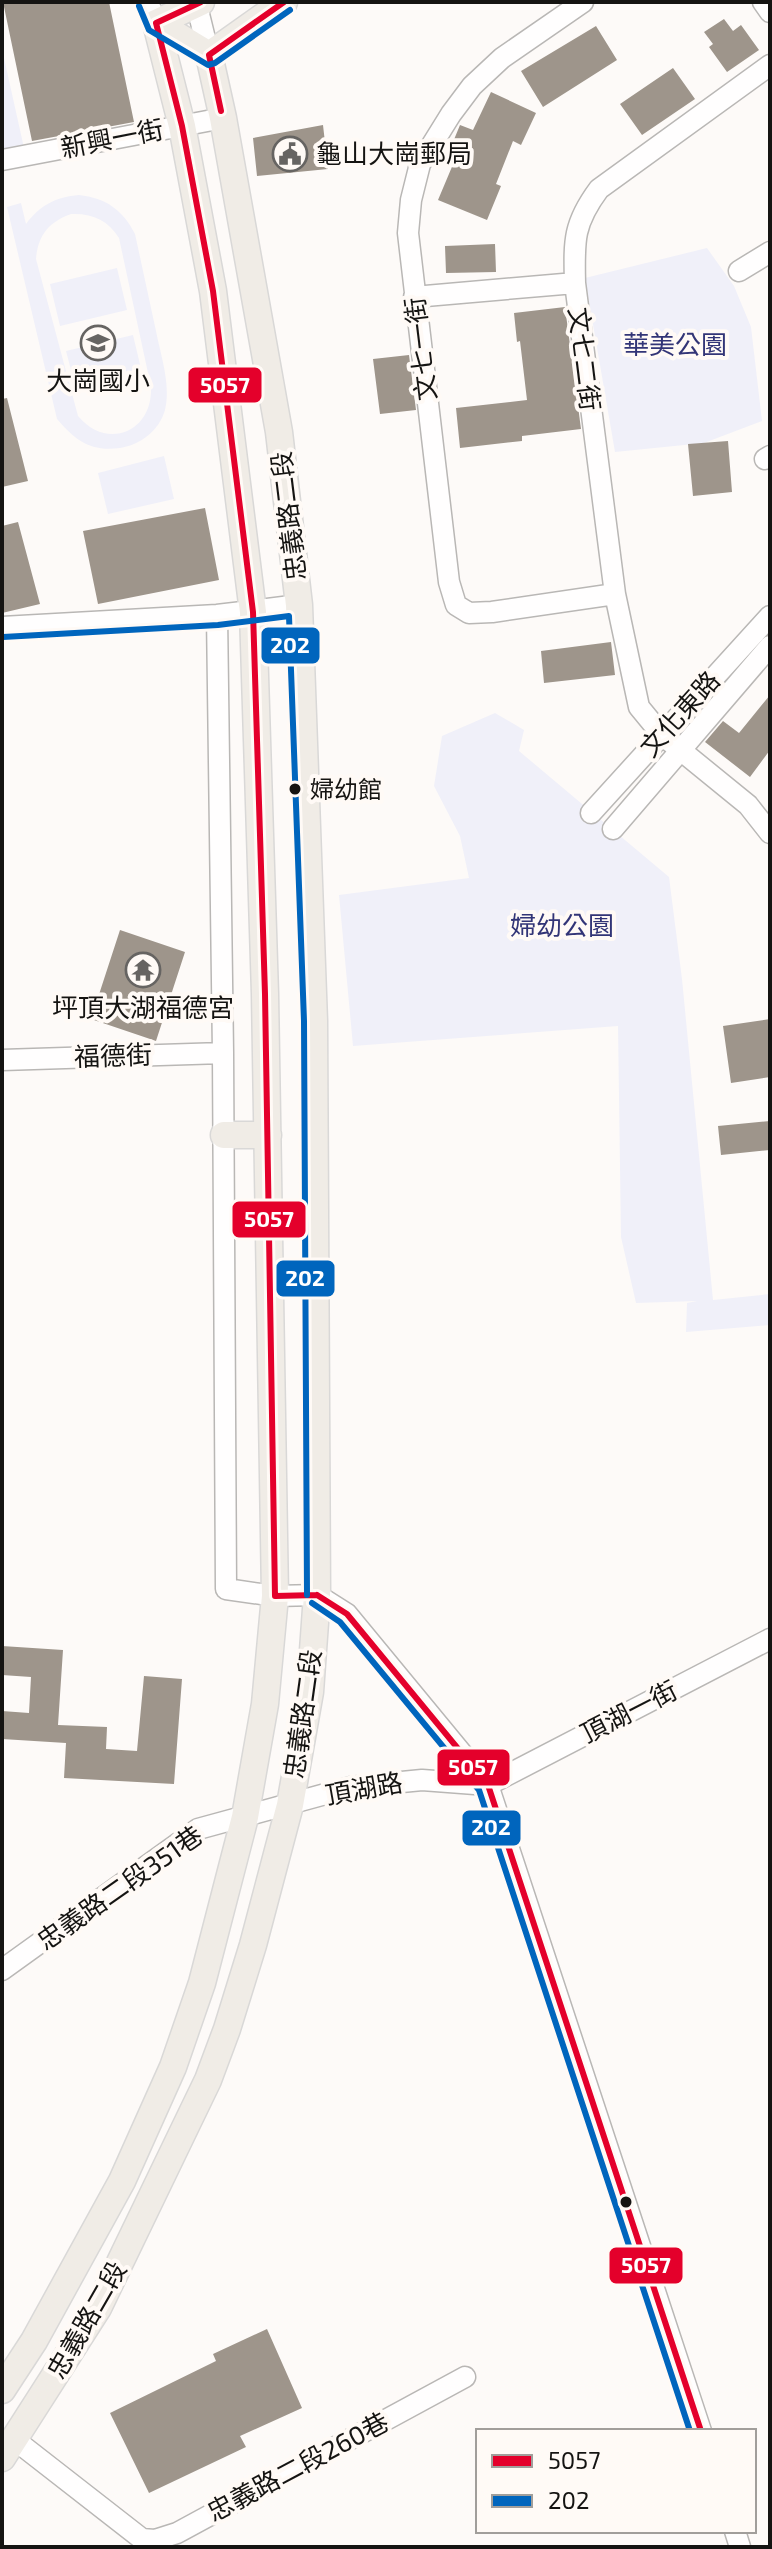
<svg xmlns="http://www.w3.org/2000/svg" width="772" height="2549" font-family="'Exo 2','Noto Sans TC',sans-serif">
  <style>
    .green { fill: #f0f0f9; fill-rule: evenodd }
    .building { fill: #9e958b }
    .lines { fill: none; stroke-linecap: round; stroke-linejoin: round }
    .minor-casing { stroke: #b9b7b5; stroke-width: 23 }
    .major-casing { stroke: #d9d8d7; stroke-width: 29 }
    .minor { stroke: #fffefe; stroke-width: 20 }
    .major { stroke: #f0ece6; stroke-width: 26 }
    .bus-1-casing { stroke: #fffaf6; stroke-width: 12 }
    .bus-2-casing { stroke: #fffaf6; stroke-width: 12 }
    .bus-1 { stroke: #e4002b; stroke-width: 6 }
    .bus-2 { stroke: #0065bd; stroke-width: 6 }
    .bus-dot { fill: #151412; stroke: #fffaf6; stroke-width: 3 }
    .labels { text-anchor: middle; stroke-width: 8; stroke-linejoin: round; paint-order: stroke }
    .bus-label { font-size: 24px; fill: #151412; stroke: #fffaf6; text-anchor: start }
    .street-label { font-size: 26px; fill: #151412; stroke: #fffaf6 }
    .poi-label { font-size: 26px; fill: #151412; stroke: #fffaf6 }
    .park-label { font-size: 26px; fill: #323577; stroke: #fffaf6 }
    .line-badge { stroke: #fffaf6; stroke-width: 3 }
    .badge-label { font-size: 22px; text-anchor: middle; font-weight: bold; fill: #fff }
  </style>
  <rect width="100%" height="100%" fill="#fdfaf8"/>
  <path class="green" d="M2,49L24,148L2,153Z
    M79,195C106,198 123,210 135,234C142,266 149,299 156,331C161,357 171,384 165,410C159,431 140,445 120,448C90,452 75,440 57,419L7,207L21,203L26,224C40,205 56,197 79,195ZM71,214C92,213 108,220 119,238L151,387C153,432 107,451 78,416L36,259C38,235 49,222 71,214Z
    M707,248L734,286L751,327L762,421L704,443L615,452L585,278Z
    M117,268L127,310L60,326L50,284Z
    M133,335L143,377L77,393L66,351Z
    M164,456L174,499L108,514L98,473Z
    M495,713L524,730L519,751L669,877L682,979L713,1300L770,1294V1325L686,1332L687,1303L697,1301L636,1303L621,1237L618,1026L353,1046L339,895L469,878L460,836L434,786L442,736Z"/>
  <path class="building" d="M3,2H109L134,122L32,141Z
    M724,19L733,31L741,25L759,50L727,72L709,47L713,44L704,32Z
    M596,26L617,60L543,107L521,71Z
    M673,68L695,99L642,135L620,104Z
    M491,92L536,113L521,145L513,141L496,184L501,186L487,220L438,200L454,162L446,159L460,125L473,130Z
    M323,125L328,169L257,176L253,138Z
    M495,244L496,272L446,273L445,246Z
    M565,307L581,429L522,436V441L460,448L456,408L527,400L520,341L517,342L514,313Z
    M409,355L416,410L380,414L373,359Z
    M7,398L28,481L2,487V399Z
    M728,441L732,492L693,496L688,444Z
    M205,508L219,580L98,604L83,531Z
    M18,522L40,604L2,613V526Z
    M611,642L615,675L544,683L541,651Z
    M770,695V750L750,777L705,742L723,721L739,733Z
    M120,930L185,952L156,1041L91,1019Z
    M770,1019V1077L731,1083L723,1026Z
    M770,1121V1150L721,1155L718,1126Z
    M2,1646L63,1650L58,1725L107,1727L106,1749L137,1751L144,1676L182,1679L174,1784L64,1778L66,1743L2,1739V1711L29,1713L31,1677L2,1675Z
    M267,2329L302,2408L240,2436L246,2447L149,2493L110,2413L216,2361L213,2354Z"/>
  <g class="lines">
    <g class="minor-casing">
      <path id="minor" d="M148,2L156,23
        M196,2L209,55
        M583,2L502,58L472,86L451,114L420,164L411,200L408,233L449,582L456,605L469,613L492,612L615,594
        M763,2L770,12
        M770,65L599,189C573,224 574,241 575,283L615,594L639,707L662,735L748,805L770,833
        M2,160L223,118
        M739,271L770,252
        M414,297L575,283
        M765,459L770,456
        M217,615L223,1053L226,1589L275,1596L317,1595L347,1614L488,1785L701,2431
        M2,627L217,615L299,605
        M591,813L770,616
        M613,829L770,646
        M2,1060L223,1053
        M488,1785L770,1639
        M2,1970L198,1829L351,1787L422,1780L488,1785
        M15,2440L142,2539L155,2540L177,2533L465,2377
        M735,2531L740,2547"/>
    </g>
    <g class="major-casing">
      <path id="major" d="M156,23L209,55
        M156,23L201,2
        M209,55L284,2
        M224,1135H268
        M2,2390L34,2341L122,2181L173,2067L202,1983L245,1817L265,1704L275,1596L265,994L253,612L213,291L182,126L156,23
        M2,2458L98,2308L208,2080L227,2029L253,1945L290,1805L310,1692L317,1595L314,1021L299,605L279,432L223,118L209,55"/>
    </g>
    <use href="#minor" class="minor"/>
    <use href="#major" class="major"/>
    <g class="bus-1-casing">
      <path id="bus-1" d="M201,2L156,23L182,126L213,291L253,612L265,994L275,1596L317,1595
        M221,111L209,55L284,2
        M317,1595L347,1614L488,1785L701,2431"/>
    </g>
    <g class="bus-2-casing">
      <path id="bus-2" d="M139,6L149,30L208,65L215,63L290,10
        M3,637L218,625L289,616L304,1021L307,1595
        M312,1603L340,1622L479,1790L690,2431"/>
    </g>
    <use href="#bus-1" class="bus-1"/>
    <use href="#bus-2" class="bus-2"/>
  </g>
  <defs>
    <g id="civic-ring" transform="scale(1.8)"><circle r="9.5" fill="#fffaf6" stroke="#666462" stroke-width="1.5"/><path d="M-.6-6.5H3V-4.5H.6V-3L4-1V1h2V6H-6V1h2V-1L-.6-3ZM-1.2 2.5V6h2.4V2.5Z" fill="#666462"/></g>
    <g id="school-ring" transform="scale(1.8)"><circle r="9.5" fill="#fffaf6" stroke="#666462" stroke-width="1.5"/><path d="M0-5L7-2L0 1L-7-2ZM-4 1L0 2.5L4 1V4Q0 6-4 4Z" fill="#666462"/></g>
    <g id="temple-ring" transform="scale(1.8)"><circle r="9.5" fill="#fffaf6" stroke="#666462" stroke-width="1.5"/><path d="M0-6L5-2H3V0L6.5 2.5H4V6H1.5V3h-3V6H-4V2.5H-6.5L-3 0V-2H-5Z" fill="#666462"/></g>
  </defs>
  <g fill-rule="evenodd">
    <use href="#civic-ring" x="290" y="154"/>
    <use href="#school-ring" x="98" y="343"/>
    <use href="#temple-ring" x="143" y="970"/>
  </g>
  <g class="bus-dot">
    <circle cx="295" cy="789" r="7"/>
    <circle cx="626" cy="2202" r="7"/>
  </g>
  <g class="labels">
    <g class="bus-label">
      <text x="310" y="798">婦幼館</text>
    </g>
    <g class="street-label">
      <text transform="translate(112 139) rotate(-11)" y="9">新興一街</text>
      <text transform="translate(421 349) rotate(-97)" y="9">文七一街</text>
      <text transform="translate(584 359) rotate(83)" y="9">文七二街</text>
      <text transform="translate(289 516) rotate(-97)" y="9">忠義路二段</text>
      <text transform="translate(680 714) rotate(-48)" y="9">文化東路</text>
      <text transform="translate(113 1056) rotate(-2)" y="9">福德街</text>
      <text transform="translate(629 1712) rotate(-27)" y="9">頂湖一街</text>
      <text transform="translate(303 1714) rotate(-82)" y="9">忠義路二段</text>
      <text transform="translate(364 1789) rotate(-10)" y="9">頂湖路</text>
      <text transform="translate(120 1888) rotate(-35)" y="9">忠義路二段351巷</text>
      <text transform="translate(87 2320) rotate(-60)" y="9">忠義路二段</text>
      <text transform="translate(298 2467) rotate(-28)" y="9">忠義路二段260巷</text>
    </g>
    <g class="poi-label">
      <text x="316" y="163" text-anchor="start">龜山大崗郵局</text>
      <text x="98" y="390">大崗國小</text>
      <text x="143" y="1017">坪頂大湖福德宮</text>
    </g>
    <g class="park-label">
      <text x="675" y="354">華美公園</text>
      <text x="562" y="935">婦幼公園</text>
    </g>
  </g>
  <g class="line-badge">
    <rect x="187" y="366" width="76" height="38" rx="8" fill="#e4002b"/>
    <rect x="260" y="626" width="61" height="39" rx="8" fill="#0065bd"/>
    <rect x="231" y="1200" width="76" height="39" rx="8" fill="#e4002b"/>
    <rect x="275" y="1259" width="61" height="39" rx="8" fill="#0065bd"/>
    <rect x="436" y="1748" width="75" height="39" rx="8" fill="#e4002b"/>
    <rect x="461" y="1809" width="61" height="38" rx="8" fill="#0065bd"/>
    <rect x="608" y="2246" width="76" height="39" rx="8" fill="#e4002b"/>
  </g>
  <g class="badge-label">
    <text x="225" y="393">5057</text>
    <text x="290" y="653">202</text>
    <text x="269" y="1227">5057</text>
    <text x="305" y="1286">202</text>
    <text x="473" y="1775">5057</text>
    <text x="491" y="1835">202</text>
    <text x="646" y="2273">5057</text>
  </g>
  <rect width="772" height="2549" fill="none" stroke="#151412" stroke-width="8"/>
  <rect x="476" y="2429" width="280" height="104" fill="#fffaf6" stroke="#a19e9b" stroke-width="2"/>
  <rect x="492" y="2455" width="40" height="12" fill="#e4002b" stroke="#a19e9b" stroke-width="2"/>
  <text x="548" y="2469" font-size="24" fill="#151412">5057</text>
  <rect x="492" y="2495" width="40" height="12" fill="#0065bd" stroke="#a19e9b" stroke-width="2"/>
  <text x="548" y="2509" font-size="24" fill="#151412">202</text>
</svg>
